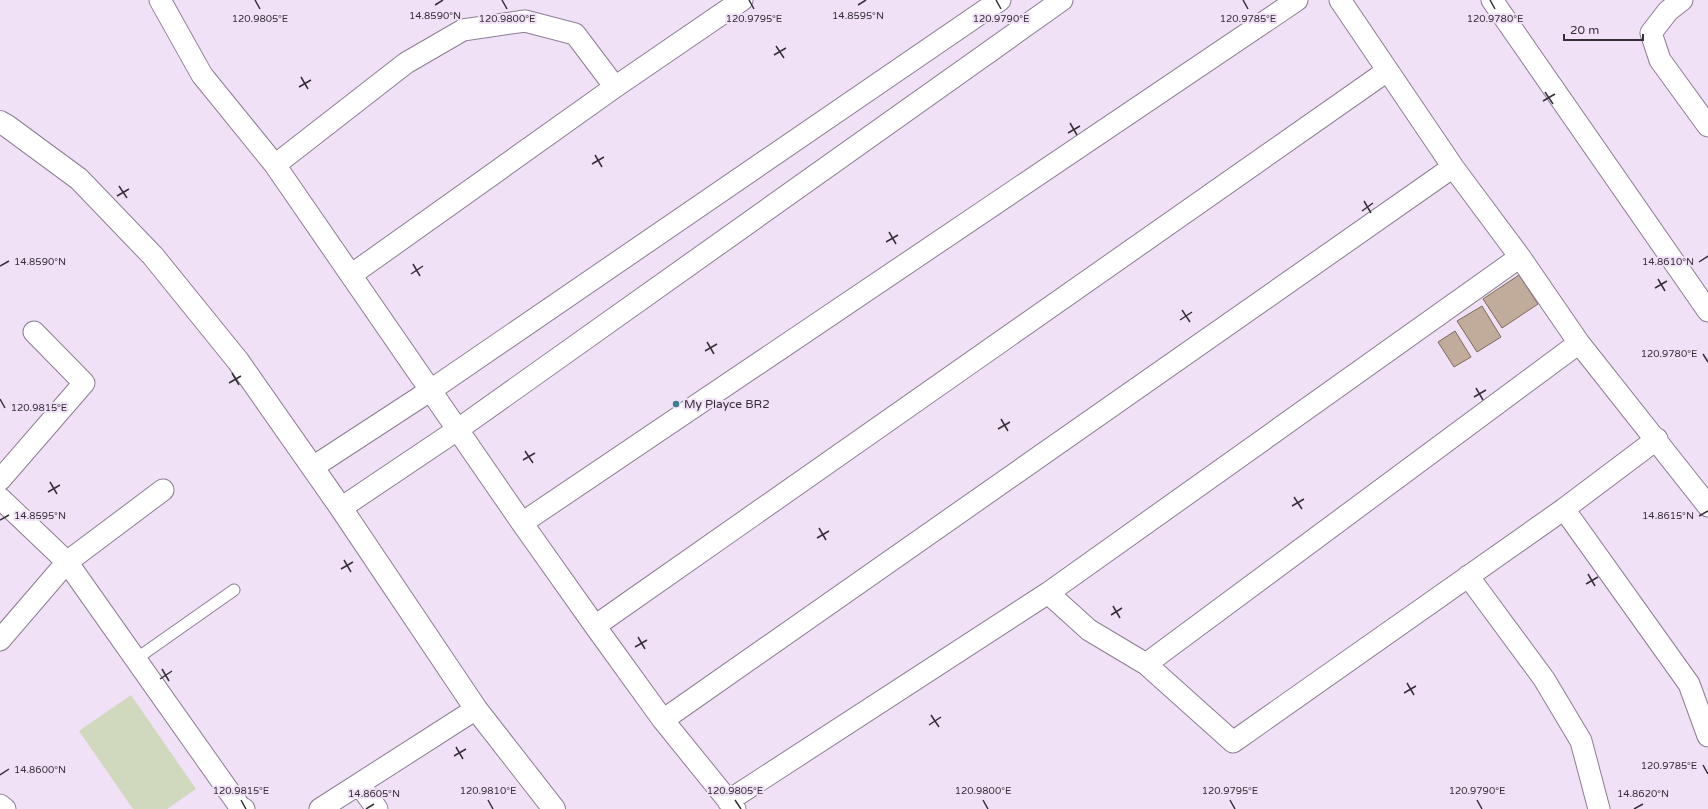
<svg xmlns="http://www.w3.org/2000/svg" width="1708" height="809" font-family="'Varela Round',sans-serif">
  <style>
    .grass { fill: #d0d8be }
    .building { fill: #c1ab9b; stroke: #7e695b }
    .lines { fill: none; stroke-linecap: round; stroke-linejoin: round }
    .service-casing { stroke: #8c7e92; stroke-width: 13 }
    .minor-casing { stroke: #8c7e92; stroke-width: 23 }
    .tertiary-casing { stroke: #8c7e92; stroke-width: 24 }
    .service { stroke: #fff; stroke-width: 11 }
    .minor { stroke: #fff; stroke-width: 21 }
    .tertiary { stroke: #fff; stroke-width: 22 }
    .ticks { fill: none; stroke: #352f38; stroke-width: 1.5 }
    .poi-dot { fill: #407e94; stroke: #f1e1f7; stroke-width: 1.5 }
    .labels { text-anchor: middle; stroke-width: 4; stroke-linejoin: round; paint-order: stroke }
    .poi-label { font-size: 12px; fill: #352f38; stroke: #f1e1f7; text-anchor: start }
    .ticks-label { font-size: 10px; text-anchor: middle; fill: #352f38; stroke: #f1e1f7; stroke-width: 4; stroke-linejoin: round; paint-order: stroke }
  </style>
  <rect width="100%" height="100%" fill="#f1e1f7"/>
  <path class="grass" d="M131,695L196,789L167,809H133L79,731Z"/>
  <path class="building" d="M1519,275L1538,304L1502,328L1483,299Z
    M1482,306L1501,337L1477,352L1457,321Z
    M1455,331L1471,357L1454,367L1438,342Z"/>
  <g class="lines">
    <g class="service-casing">
      <path id="service" d="M136,659L234,590"/>
    </g>
    <g class="minor-casing">
      <path id="minor" d="M160,0L202,75L275,165L522,523L595,626L663,720L735,809
        M1340,0L1453,167L1520,257L1579,343L1708,506
        M1492,0L1708,311
        M1682,0L1668,11L1651,33L1660,60L1708,126
        M275,165L406,63L463,30L525,21L575,34L615,87
        M351,275L615,87L742,0
        M313,467L431,390L1000,0
        M0,480L84,383L34,332
        M0,498L67,562L240,807L244,809
        M341,508L457,430L1062,0
        M1564,509L1689,684L1708,736
        M522,523L1297,0
        M1468,576L1544,679L1581,741L1599,809
        M1048,593L1089,630L1146,664L1579,343
        M595,626L1387,71
        M0,640L67,562L163,490
        M1146,664L1233,742L1564,509L1657,439
        M663,720L1453,167
        M359,784L377,809
        M728,801L1048,593L1520,257
        M0,805L5,809
        M320,809L476,709"/>
    </g>
    <g class="tertiary-casing">
      <path id="tertiary" d="M0,122L7,126L79,179L153,256L238,361L341,508L476,709L554,809"/>
    </g>
    <use href="#service" class="service"/>
    <use href="#minor" class="minor"/>
    <use href="#tertiary" class="tertiary"/>
  </g>
  <path class="ticks" d="M255,0L260,9M502,0L507,9M749,0L754,9M996,0L1001,9M1243,0L1248,9M1490,0L1495,9M435,5L443,0M858,5L866,0M776,46L784,58M774,55L786,48M301,77L308,89M299,87L311,80M1545,92L1553,104M1543,101L1555,94M1070,123L1077,135M1068,133L1080,126M595,155L602,167M592,164L604,157M119,186L127,198M117,196L129,189M1364,201L1371,213M1362,211L1373,203M889,232L896,244M886,242L898,235M1699,262L1708,256M413,264L420,276M0,266L9,261M411,274L423,266M1658,279L1665,291M1655,288L1667,281M1182,310L1190,322M1180,320L1192,312M707,342L714,354M705,351L717,344M1703,354L1708,362M232,373L239,385M229,383L241,376M1476,388L1483,400M1474,397L1486,390M0,399L5,408M1001,419L1008,431M998,429L1010,422M525,451L533,463M523,460L535,453M50,482L57,494M48,492L60,485M1294,497L1302,509M1292,506L1304,499M1699,516L1708,511M0,520L9,515M819,528L826,540M817,538L829,531M344,560L351,572M341,569L353,562M1588,574L1595,586M1586,584L1598,577M1113,606L1120,618M1111,615L1122,608M638,637L645,649M635,647L647,640M162,669L169,681M160,679L172,671M1407,683L1414,695M1404,693L1416,686M931,715L939,727M929,725L941,717M456,747L463,759M454,756L466,749M1703,765L1708,774M0,775L9,769M241,800L246,809M488,800L493,809M735,800L741,809M983,800L988,809M1230,800L1235,809M1477,800L1482,809M366,809L374,804M1634,809L1643,804"/>
  <circle class="poi-dot" cx="676" cy="404" r="4"/>
  <g class="labels">
    <g class="poi-label">
      <text x="684" y="408">My Playce BR2</text>
    </g>
  </g>
  <g class="ticks-label">
    <text x="435" y="19">14.8590°N</text>
    <text x="858" y="19">14.8595°N</text>
    <text x="260" y="22">120.9805°E</text>
    <text x="507" y="22">120.9800°E</text>
    <text x="754" y="22">120.9795°E</text>
    <text x="1001" y="22">120.9790°E</text>
    <text x="1248" y="22">120.9785°E</text>
    <text x="1495" y="22">120.9780°E</text>
    <text x="40" y="265">14.8590°N</text>
    <text x="1668" y="265">14.8610°N</text>
    <text x="1669" y="357">120.9780°E</text>
    <text x="39" y="411">120.9815°E</text>
    <text x="40" y="519">14.8595°N</text>
    <text x="1668" y="519">14.8615°N</text>
    <text x="1669" y="769">120.9785°E</text>
    <text x="40" y="773">14.8600°N</text>
    <text x="241" y="794">120.9815°E</text>
    <text x="488" y="794">120.9810°E</text>
    <text x="735" y="794">120.9805°E</text>
    <text x="983" y="794">120.9800°E</text>
    <text x="1230" y="794">120.9795°E</text>
    <text x="1477" y="794">120.9790°E</text>
    <text x="374" y="797">14.8605°N</text>
    <text x="1643" y="797">14.8620°N</text>
  </g>
  <path d="M1564 34v6h79v-6" fill="none" stroke="#352f38" stroke-width="2"/>
  <text x="1570" y="34" font-size="12" fill="#352f38" stroke="#f1e1f7" stroke-width="3" paint-order="stroke">20 m</text>
</svg>
